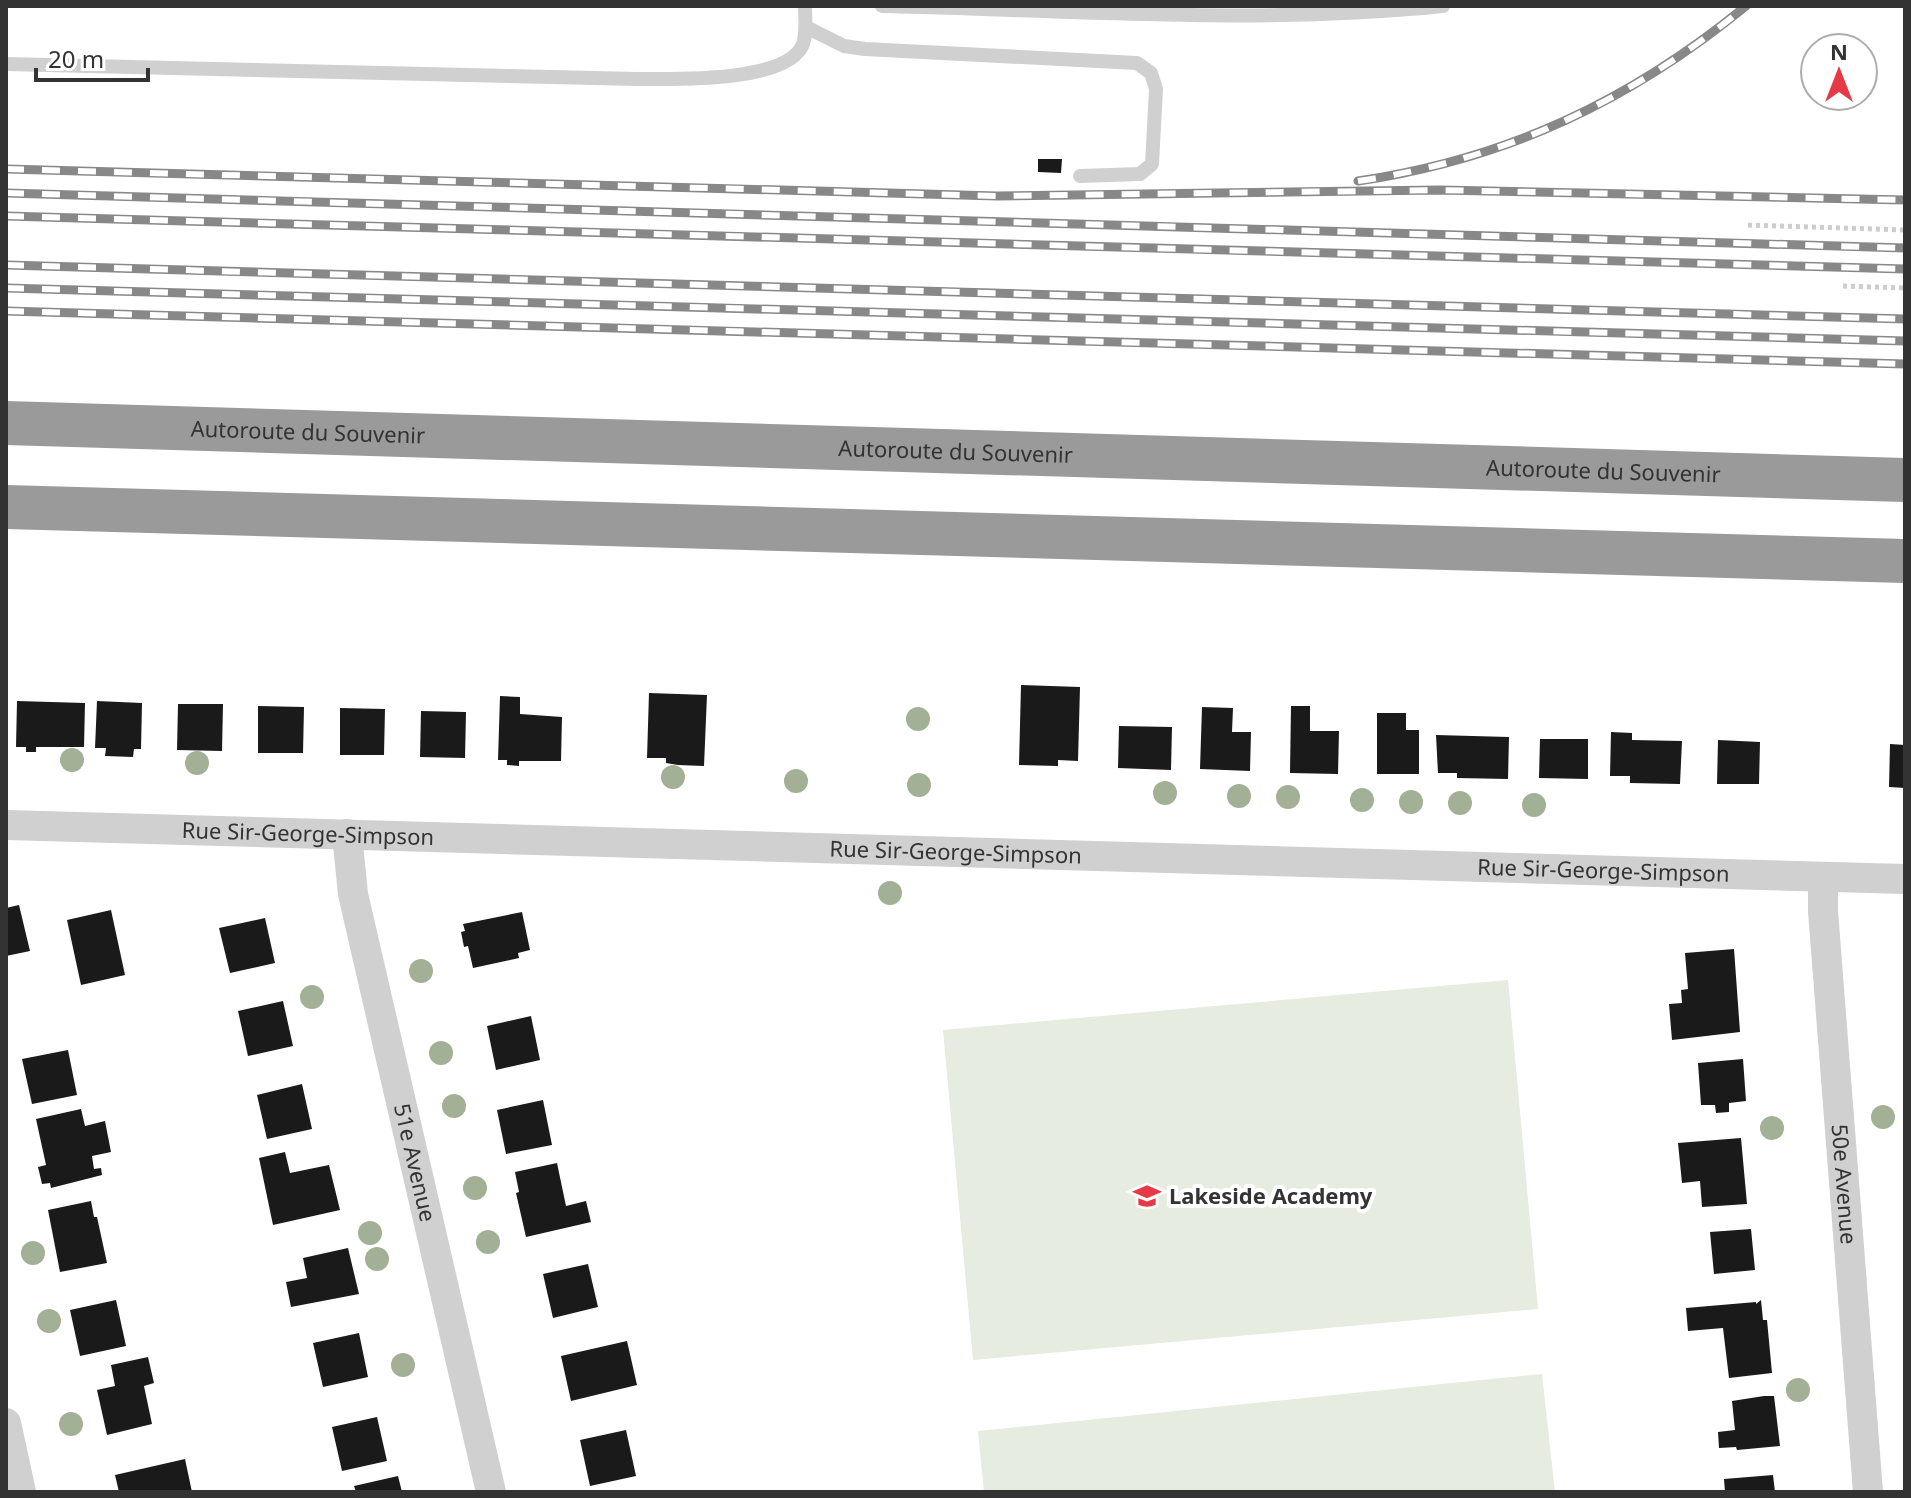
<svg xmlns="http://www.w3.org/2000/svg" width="1911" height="1498" font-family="'Noto Sans',sans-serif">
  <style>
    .green { fill: #e6ecdf }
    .building { fill: #1a1a1a }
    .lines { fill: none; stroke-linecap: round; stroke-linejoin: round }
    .path { stroke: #cdcdcd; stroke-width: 5; stroke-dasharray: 4 4; stroke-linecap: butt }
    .lane { stroke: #d0d0d0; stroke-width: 14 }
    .street { stroke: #d0d0d0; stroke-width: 30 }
    .highway { stroke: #9a9a9a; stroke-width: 44 }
    .rail-casing { stroke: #888; stroke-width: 9 }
    .rail { stroke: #fff; stroke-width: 6; stroke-dasharray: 18; stroke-linecap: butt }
    .tree { fill: #a2b095 }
    .labels { text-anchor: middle; stroke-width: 8; stroke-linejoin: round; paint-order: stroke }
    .street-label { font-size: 22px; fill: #333; stroke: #fff }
    .poi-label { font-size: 22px; font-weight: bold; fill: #333; stroke: #fff; text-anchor: start }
  </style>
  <rect width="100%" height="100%" fill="#fff"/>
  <path class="green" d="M1508,980L1538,1309L973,1360L943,1030Z
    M1542,1374L1555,1492H984L978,1431Z"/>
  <path class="building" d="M1038,159H1062L1061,173L1038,172Z
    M1021,685L1080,687L1078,761L1058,760V766L1019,765Z
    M649,693L707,695L704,766L678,765L666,763V758H647Z
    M500,696L520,697V714L562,717L561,761H519V766L507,765V760H498Z
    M17,701L85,703L84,747H36V752H26V747H16Z
    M97,701L142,703L141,749H134L133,757L105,756L106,748H95Z
    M178,704H223L222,751L177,750Z
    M258,706L304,707L303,753H258Z
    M1291,706H1310V731H1339L1338,774L1290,773Z
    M1202,707L1233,708L1232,732H1251L1250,771L1200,769Z
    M340,708L385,709L384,755H340Z
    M421,711L466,712L465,758L420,757Z
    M1377,713H1406V730H1419V774H1377Z
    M1119,726L1172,727L1171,770L1118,768Z
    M1611,732L1632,733V740L1682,741L1680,784L1630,783V776H1610Z
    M1436,735L1509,737L1508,779L1457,778V773H1438Z
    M1540,739H1588V779L1539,778Z
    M1718,740L1760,742L1759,784H1717Z
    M1890,744L1905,745V788L1889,787Z
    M19,905L30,951L6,956V908Z
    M111,910L125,975L81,985L67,920Z
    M522,912L530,950L518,953L519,958L473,968L468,946L464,947L461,932L465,931L463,924Z
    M265,918L275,963L230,973L219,928Z
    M1734,949L1740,1032L1672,1040L1669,1004L1682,1003L1681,990L1688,989L1685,953Z
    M283,1001L293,1046L248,1056L238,1011Z
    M531,1016L540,1060L496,1070L487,1026Z
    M68,1050L77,1095L32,1104L22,1059Z
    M1743,1059L1746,1101L1729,1103V1112L1716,1113L1715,1105H1701L1698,1063Z
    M302,1084L312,1129L267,1139L257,1095Z
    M543,1100L552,1145L506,1154L497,1110Z
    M81,1109L85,1126L105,1121L111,1152L92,1156L94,1169L101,1168L102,1175L51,1188L50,1183L42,1184L38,1167L46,1165L36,1119Z
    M1741,1138L1747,1204L1702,1207L1700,1181L1682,1183L1678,1143Z
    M285,1152L290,1173L329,1165L340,1210L273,1225L259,1158Z
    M557,1163L566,1206L586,1201L591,1222L526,1237L516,1193L519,1192L515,1172Z
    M91,1201L94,1217H97L107,1263L60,1272L48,1210Z
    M1751,1229L1755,1270L1714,1274L1710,1232Z
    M348,1248L359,1294L291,1307L286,1282L307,1278L303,1258Z
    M588,1264L598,1307L553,1318L543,1274Z
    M116,1300L126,1346L80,1356L70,1310Z
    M1761,1300L1763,1320H1767L1772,1373L1729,1378L1723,1328L1688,1331L1686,1308L1756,1302V1304Z
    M359,1333L368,1377L323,1387L313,1343Z
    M627,1341L637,1385L571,1401L561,1356Z
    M148,1357L154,1383L144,1386L152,1424L107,1435L97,1390L115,1386L111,1365Z
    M1764,1396H1774L1780,1446L1737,1450L1736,1447L1719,1448L1718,1432L1735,1430L1732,1401Z
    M377,1417L387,1461L342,1471L332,1427Z
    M626,1430L636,1476L590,1486L580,1440Z
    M185,1459L192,1492H119L115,1475Z
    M1773,1475L1775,1492H1725L1724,1479Z
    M398,1476L402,1492H356L354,1486Z"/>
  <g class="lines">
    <path class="path" d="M1748,225L1905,230
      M1843,286L1905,288"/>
    <path class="lane" d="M882,6C1070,10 1256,25 1443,6
      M806,27L844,46L865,49L1137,63L1151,73L1156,89L1152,164L1140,174L1080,176
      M6,64L637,79C674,79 788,83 803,44C807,33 805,18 805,6"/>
    <g class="street">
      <path id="s1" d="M6,825L1905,879"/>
      <path id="s2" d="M347,834L353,894L491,1492"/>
      <path id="s3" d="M1823,877V911L1868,1492"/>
      <path d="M6,1423L21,1492"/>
    </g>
    <g class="highway">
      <path id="s4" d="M6,423L1905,480"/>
      <path d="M6,507L1905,561"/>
    </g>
    <g class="rail-casing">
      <path id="rail" d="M6,169L997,196L1439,190L1905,200
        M1358,181C1507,159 1630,101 1746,6
        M6,193L1905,248
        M6,216L1905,269
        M6,265L1905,319
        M6,288L1905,341
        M6,311L1905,364"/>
    </g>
    <use href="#rail" class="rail"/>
  </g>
  <g class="tree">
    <circle cx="918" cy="719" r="12"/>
    <circle cx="72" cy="760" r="12"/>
    <circle cx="197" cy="763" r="12"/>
    <circle cx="673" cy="777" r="12"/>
    <circle cx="796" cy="781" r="12"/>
    <circle cx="919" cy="785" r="12"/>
    <circle cx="1165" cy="793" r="12"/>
    <circle cx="1239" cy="796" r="12"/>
    <circle cx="1288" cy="797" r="12"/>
    <circle cx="1362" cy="800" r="12"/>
    <circle cx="1411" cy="802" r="12"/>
    <circle cx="1460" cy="803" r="12"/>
    <circle cx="1534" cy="805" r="12"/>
    <circle cx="890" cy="893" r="12"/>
    <circle cx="421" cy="971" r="12"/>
    <circle cx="312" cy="997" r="12"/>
    <circle cx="441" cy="1053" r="12"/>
    <circle cx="454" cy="1106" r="12"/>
    <circle cx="1883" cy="1117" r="12"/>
    <circle cx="1772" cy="1128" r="12"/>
    <circle cx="475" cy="1188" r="12"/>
    <circle cx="370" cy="1233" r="12"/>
    <circle cx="488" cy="1242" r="12"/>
    <circle cx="33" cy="1253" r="12"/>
    <circle cx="377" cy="1259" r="12"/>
    <circle cx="49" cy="1321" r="12"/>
    <circle cx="403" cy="1365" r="12"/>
    <circle cx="1798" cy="1390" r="12"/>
    <circle cx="71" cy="1424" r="12"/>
  </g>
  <defs>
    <g id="school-bare" transform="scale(2.16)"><path d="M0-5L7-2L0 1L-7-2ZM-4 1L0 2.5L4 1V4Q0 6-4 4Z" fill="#e63946" stroke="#fff" stroke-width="2.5" paint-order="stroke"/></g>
  </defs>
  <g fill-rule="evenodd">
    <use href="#school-bare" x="1147" y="1196"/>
  </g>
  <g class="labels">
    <g class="street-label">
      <text dy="8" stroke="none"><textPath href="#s4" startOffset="302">Autoroute du Souvenir</textPath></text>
      <text dy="8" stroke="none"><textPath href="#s4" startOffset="950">Autoroute du Souvenir</textPath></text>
      <text dy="8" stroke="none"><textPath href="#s4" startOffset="1598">Autoroute du Souvenir</textPath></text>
      <text dy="8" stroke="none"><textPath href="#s1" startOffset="302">Rue Sir-George-Simpson</textPath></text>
      <text dy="8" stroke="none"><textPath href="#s1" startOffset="950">Rue Sir-George-Simpson</textPath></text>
      <text dy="8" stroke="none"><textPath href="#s1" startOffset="1598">Rue Sir-George-Simpson</textPath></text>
      <text dy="8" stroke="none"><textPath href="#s2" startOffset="336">51e Avenue</textPath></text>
      <text dy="8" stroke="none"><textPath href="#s3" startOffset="308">50e Avenue</textPath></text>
    </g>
    <g class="poi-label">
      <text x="1169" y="1204">Lakeside Academy</text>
    </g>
  </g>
  <rect width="1911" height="1498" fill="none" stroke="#333333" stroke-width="16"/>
  <g transform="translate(1839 72)"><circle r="38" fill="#ffffff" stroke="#adadad" stroke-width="2"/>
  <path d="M0-6L14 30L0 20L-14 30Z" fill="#e63946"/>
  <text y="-12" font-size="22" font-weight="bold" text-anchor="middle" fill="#333333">N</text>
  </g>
  <path d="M36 68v12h112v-12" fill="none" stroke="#333333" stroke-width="4"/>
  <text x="48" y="68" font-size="24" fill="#333333" stroke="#ffffff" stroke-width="6" paint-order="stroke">20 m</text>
</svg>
